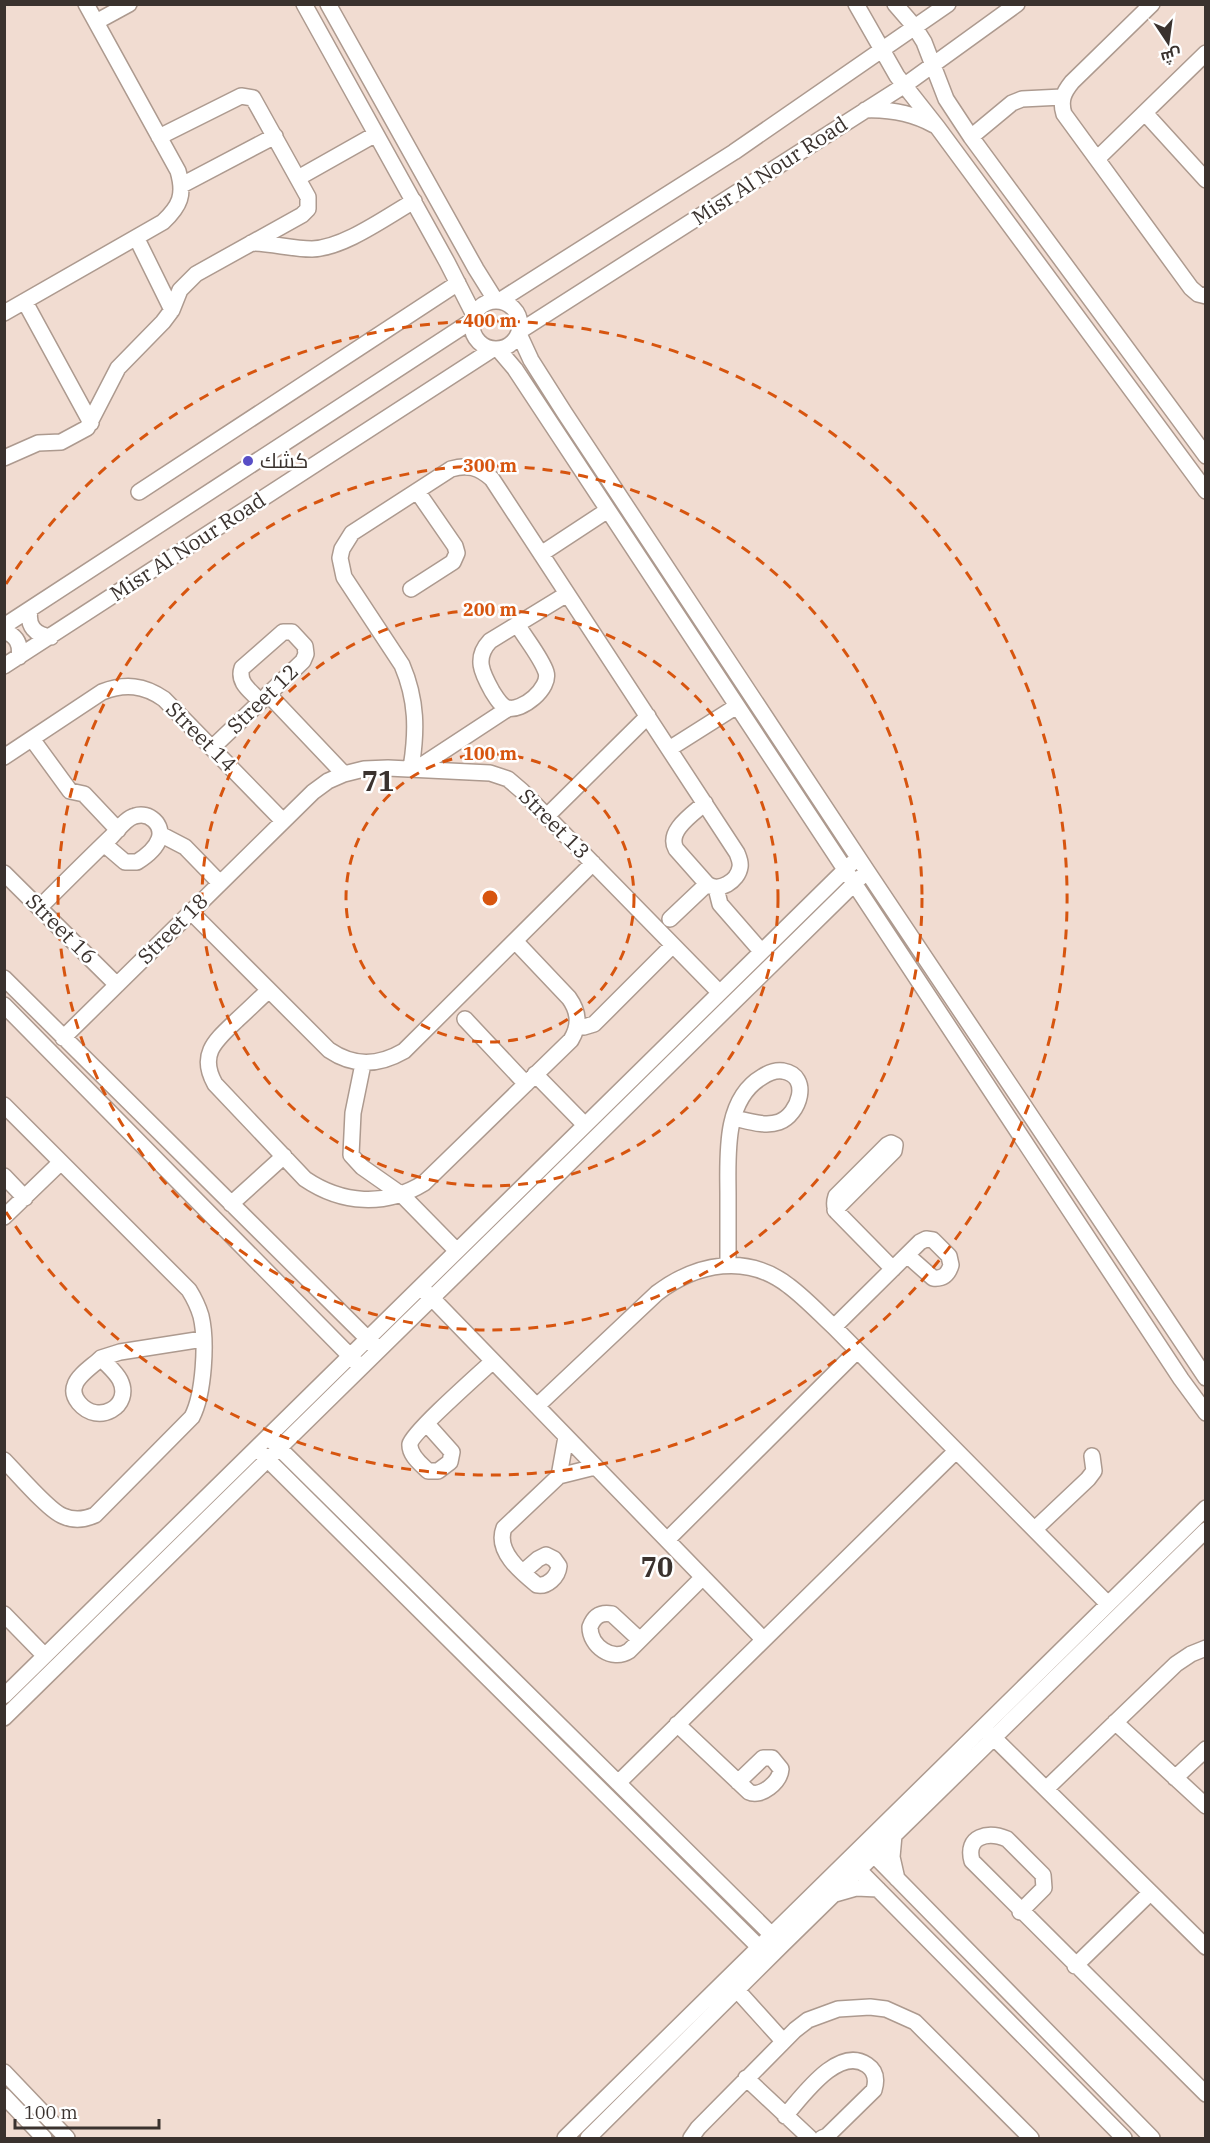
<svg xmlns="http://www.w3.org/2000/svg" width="1210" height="2143" font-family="'IBM Plex Serif',Cairo,serif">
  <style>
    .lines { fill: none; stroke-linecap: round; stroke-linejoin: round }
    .minor-casing { stroke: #ad9a8f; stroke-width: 18 }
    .minor { stroke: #fff; stroke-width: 15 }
    .ring { fill: none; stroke: #d7550f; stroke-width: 3; stroke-dasharray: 10 8 }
    .poi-dot { fill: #584ec6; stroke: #fff; stroke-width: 2 }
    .labels { text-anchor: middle; stroke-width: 5; stroke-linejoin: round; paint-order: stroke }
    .street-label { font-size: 21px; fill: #3a322e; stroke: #fff }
    .poi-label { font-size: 21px; fill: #3a322e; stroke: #fff; text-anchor: start }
    .district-label { font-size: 27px; font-weight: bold; fill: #3a322e; stroke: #fff }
    .centre { fill: #d7550f; stroke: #fff; stroke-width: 3 }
    .ring-label { font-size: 18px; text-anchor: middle; font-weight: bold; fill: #d7550f; stroke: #fff; stroke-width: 5; stroke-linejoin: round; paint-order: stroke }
  </style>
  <rect width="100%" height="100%" fill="#f1dcd1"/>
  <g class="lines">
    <g class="minor-casing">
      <path id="minor" d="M304,4L447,262L474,315
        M328,4L476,269L496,301
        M856,4L897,76L938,128L1206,491
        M895,4L914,26L924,42L946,99L971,137L1206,456
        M1152,4L1072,82C1063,93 1060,101 1064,114L1191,288L1198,294L1206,296
        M96,22L129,4
        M865,110C890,109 912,113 934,125
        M1145,113L1206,180
        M971,137L1012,103L1022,99L1062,97
        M1097,159L1206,53
        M298,178L376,134
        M182,185L275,136
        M137,239L172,310
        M251,243C272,243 291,249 312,249C344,248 386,217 414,201
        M472 325a24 24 0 1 1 48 0a24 24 0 1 1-48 0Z
        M499,301L734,152L948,4
        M25,302L91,423
        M4,313L163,222C180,206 185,195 178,171L86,4
        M520,331L905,85L1017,4
        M519,334L531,360L564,412L867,871L1206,1378
        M498,349L515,369L1181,1379L1206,1413
        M4,458L38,443L61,442L87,428L118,368L163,322L172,310L180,290L196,274L302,215L308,209V197L253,98L241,96L159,137
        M139,492L458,283
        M541,554L608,510
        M411,589L453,562L457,553L455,546L417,491
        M30,610C27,626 35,635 51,637
        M517,624C525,638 541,657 546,672C551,688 522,712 507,708C500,705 496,697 492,691C482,673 474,658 490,641L567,594
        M4,626L473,320
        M4,631C17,636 21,644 19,657
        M4,666L493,349
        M268,694L344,774
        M32,739L70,791L84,794L118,830
        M212,748L303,661L306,654L305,646L292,632H283L242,668C237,683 251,691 260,701
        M669,749L737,706
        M4,757L102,692C125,683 144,685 164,699L283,821
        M411,768C417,731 417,700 402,665L344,577L340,558L342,549L352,533L451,469C467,464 479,467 492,479L737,853C739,858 741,862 740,867C738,881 719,893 707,884L676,849C666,831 693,814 705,803
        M416,769L509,708
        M547,816L648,716
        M160,834L185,847L220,883
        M4,873L117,985
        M716,888L720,904L761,951
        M39,908C63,884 87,860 111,837C118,830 126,818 135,816C149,811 164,825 159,839C156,848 145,857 137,862H125L104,844
        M191,912L329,1050C354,1067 378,1066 404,1051L593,863
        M670,919L707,884
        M4,978L375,1346
        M269,990C258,1000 248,1010 237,1020C216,1040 198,1054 215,1084L305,1179C342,1204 385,1207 424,1183L571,1040C580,1025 579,1012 569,998L515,941
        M4,1005L356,1362
        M465,1019L526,1084
        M577,1026L584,1027L594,1024L673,945
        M63,1038L313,792L328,781L344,774L364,769L388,768L490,773L508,779L522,791L719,992
        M363,1064L353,1113L351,1155L362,1167L402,1195L457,1251
        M535,1074L585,1125
        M4,1105L189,1290C194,1298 198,1306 201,1316C207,1341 204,1394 192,1417L95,1515C84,1520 74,1521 63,1516C49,1511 17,1473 4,1460
        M4,1176L25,1198
        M231,1204L284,1156
        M835,1210L894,1151L895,1145L891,1143L887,1145L836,1196C834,1202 834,1207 837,1212L893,1269
        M4,1217L61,1162
        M728,1264C728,1241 728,1218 728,1195C728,1157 723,1100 762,1077C768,1073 776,1070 783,1071C812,1076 799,1115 779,1122C765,1127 748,1121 734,1118
        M427,1293L763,1639
        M834,1327L920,1242L926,1239L933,1240L949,1256L951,1265C948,1275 943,1279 933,1278L907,1255
        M101,1358C94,1365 78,1375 75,1385C72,1392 75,1398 79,1403C98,1426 133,1406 120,1380C116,1372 107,1365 101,1358L120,1352L203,1339
        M537,1406L657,1293C697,1263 747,1253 789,1286C805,1298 819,1313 834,1327L1108,1604
        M427,1424L452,1452L450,1462L438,1471H428C421,1464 409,1455 410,1444C412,1433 480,1373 493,1361
        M272,1441L778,1941
        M260,1452L765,1953
        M559,1476L566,1437
        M1035,1529L1088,1479L1094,1471L1092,1456
        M667,1540L856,1352
        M523,1572L538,1559L546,1555L554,1559L559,1566C558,1577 547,1587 537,1585C521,1572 495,1551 504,1528L559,1476L595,1467
        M4,1614L45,1656
        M640,1640L612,1614C601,1612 594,1616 590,1627C590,1646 612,1662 629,1651L703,1577
        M4,1696L851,864
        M4,1718L861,877
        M1115,1722L1206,1806
        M677,1724L749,1792C761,1798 780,1782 781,1769L772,1758H763L738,1782
        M988,1732L1206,1947
        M1175,1778L1206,1749
        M618,1783L956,1451
        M1046,1789L1176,1664L1191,1654L1206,1648
        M894,1835L892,1857L897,1879
        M866,1847L1152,2138
        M853,1864L1124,2138
        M835,1894L856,1888L878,1889
        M1020,1912L1044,1888L1043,1875L1007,1839C988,1831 965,1836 972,1861L1206,2094
        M1075,1966L1150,1893
        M737,1990L783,2041
        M4,2072L67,2138
        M746,2078L810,2138
        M4,2096L44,2138
        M785,2116C802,2097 838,2045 867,2065C876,2071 877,2080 874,2090L827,2136L822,2138
        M565,2138L1206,1508
        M588,2138L782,1945L1206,1530
        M691,2138L698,2128L795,2030L808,2020L838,2009L870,2007L886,2009L915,2022L1031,2138"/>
    </g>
    <use href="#minor" class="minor"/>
  </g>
  <g class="ring">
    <circle cx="490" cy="898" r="144"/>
    <circle cx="490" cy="898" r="288"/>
    <circle cx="490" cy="898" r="432"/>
    <path d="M6 584A577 577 0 1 1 6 1212"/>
  </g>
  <circle class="poi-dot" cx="248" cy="461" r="6"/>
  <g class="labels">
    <g class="street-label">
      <text transform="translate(770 171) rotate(-33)" y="7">Misr Al Nour Road</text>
      <text transform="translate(188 547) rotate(-33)" y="7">Misr Al Nour Road</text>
      <text transform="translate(263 699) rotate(-44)" y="7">Street 12</text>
      <text transform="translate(201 737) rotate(45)" y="7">Street 14</text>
      <text transform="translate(554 824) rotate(45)" y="7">Street 13</text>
      <text transform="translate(61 929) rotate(45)" y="7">Street 16</text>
      <text transform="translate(173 929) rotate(-45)" y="7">Street 18</text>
    </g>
    <g class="poi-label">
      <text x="260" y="468">كشك</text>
    </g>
    <g class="district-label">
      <text x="378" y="791">71</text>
      <text x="657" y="1577">70</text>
    </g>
  </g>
  <circle cx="490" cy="898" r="9" class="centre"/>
  <g class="ring-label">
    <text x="490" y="327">400 m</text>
    <text x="490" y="472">300 m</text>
    <text x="490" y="616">200 m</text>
    <text x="490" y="760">100 m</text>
  </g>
  <rect width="1210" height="2143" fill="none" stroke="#3a322e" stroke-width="12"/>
  <g transform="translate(1168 42) rotate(167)" stroke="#ffffff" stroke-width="4.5" paint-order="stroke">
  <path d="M0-4.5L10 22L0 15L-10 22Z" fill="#3a322e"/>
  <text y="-9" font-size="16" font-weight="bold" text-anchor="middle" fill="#3a322e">ش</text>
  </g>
  <path d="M15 2119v9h144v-9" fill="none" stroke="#3a322e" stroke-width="3"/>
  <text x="24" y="2119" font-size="18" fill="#3a322e" stroke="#ffffff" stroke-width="4.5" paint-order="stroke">100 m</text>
</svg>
